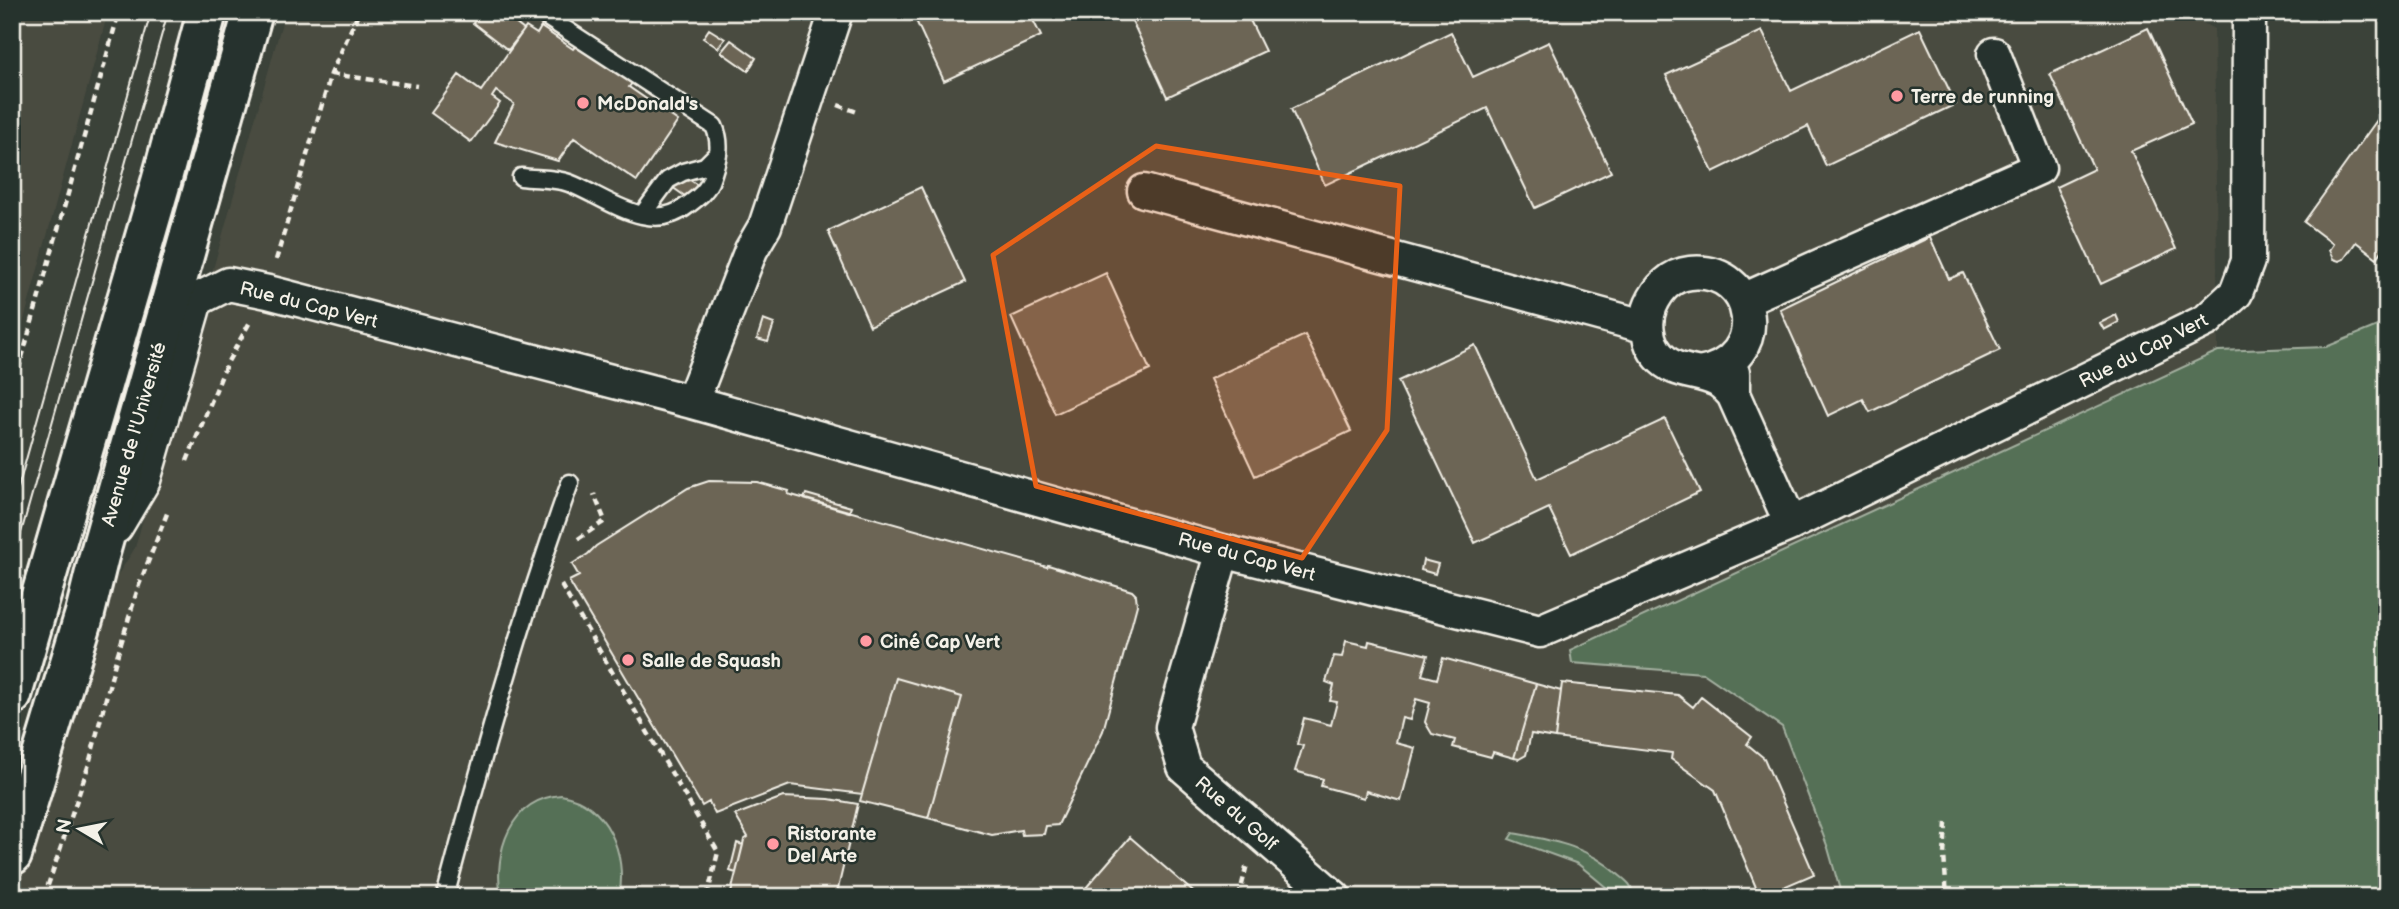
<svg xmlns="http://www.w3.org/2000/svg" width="2399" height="909" font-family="'Balsamiq Sans',sans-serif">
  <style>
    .built { fill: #4a4c41 }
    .green { fill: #557057; stroke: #a4b0a0; stroke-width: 2 }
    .building { fill: #6c6555; stroke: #f4f1e8; stroke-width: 2 }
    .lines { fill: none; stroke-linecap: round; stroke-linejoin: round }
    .lane-casing { stroke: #f4f1e8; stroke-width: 21 }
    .street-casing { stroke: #f4f1e8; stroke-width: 37 }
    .secondary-casing { stroke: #f4f1e8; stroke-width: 44 }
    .path { stroke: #f4f1e8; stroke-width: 4.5; stroke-dasharray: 7 5; stroke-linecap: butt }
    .lane { stroke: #26332d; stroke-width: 16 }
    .street { stroke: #26332d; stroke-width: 32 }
    .secondary { stroke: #26332d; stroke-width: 38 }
    .tram { stroke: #f4f1e8; stroke-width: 2 }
    .marked { fill: #e96117; fill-opacity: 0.2; stroke: #e96117; stroke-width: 5; stroke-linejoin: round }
    .poi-dot { fill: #ff9aa2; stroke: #26332d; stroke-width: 2.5 }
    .labels { text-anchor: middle; stroke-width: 5; stroke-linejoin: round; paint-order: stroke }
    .poi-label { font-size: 19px; font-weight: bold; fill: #f4f1e8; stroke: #26332d; text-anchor: start }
    .street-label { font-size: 19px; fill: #f4f1e8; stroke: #26332d }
  </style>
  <rect width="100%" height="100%" fill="#3b4239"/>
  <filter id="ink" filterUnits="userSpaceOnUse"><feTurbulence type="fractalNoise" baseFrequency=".0143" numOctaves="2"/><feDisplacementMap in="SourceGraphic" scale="14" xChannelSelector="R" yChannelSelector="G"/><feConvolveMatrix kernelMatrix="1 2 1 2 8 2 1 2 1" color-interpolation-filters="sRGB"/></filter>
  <g filter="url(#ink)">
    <path class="built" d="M12,12H108L12,364Z
      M285,12H2182L2214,29L2218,351L1570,650L1572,663L1703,673L1782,728L1828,848L1842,897H16L103,598L135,548Z"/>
    <path class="green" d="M2387,322V897H1842L1828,848L1782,727L1703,673L1572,663L1570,650L2218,351L2326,347Z
      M561,795C607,803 628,854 619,897H501C493,852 510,799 561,795Z
      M1513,833C1555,841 1587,846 1619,875C1628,882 1632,885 1634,897H1614L1613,893L1578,864L1509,839Z"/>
    <path class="building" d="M481,12H501L524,30L508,50L473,23Z
      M912,12H1029L1041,36L944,81Z
      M1128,12H1246L1265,51L1167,97Z
      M526,27L537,34L541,27L573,49L578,43L633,82L629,87L678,121L637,181L574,138L558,161L495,142L514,104L496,91L492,97L500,103L471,142L431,113L459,75L481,91Z
      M2148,28L2192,124L2131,151L2176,249L2101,284L2056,187L2094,169L2050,74Z
      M709,29L725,39L718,48L703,38Z
      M1920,29L1956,104L1826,166L1808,126L1713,172L1666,75L1762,31L1791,91Z
      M1451,32L1473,77L1549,42L1611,172L1535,208L1487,108L1325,185L1291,109Z
      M731,40L756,58L748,71L721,52Z
      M2387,106V244L2377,258L2356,242L2344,259L2339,261L2333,259L2329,250L2333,244L2304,222Z
      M681,174L699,186L689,199L672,187Z
      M921,187L965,282L870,326L828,231Z
      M1930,237L1949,279L1963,273L2000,350L1870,412L1863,399L1828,416L1780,309Z
      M1106,273L1150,370L1055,414L1011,317Z
      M2116,315L2119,322L2104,330L2100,323Z
      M763,320L774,324L768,342L757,339Z
      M1305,335L1351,431L1255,476L1210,379Z
      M1475,345L1537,479L1665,419L1700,492L1571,554L1549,508L1475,543L1398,381Z
      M709,481L757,482L789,491L788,494L1047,567L1048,565L1132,591L1136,595L1137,605L1103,731L1058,825L1046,826L1044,834L1022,835L1021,830L992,835L928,818L962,697L896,678L862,794L790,785L715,814L709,802L702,806L569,581L579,576L572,564L588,554L596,546L688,488Z
      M806,494L851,507L849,512L804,499Z
      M1423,560L1438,564L1435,574L1421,570Z
      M1346,641L1368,646L1369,641L1428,655L1422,675L1437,679L1443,658L1536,684L1514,758L1493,752L1491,757L1453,747L1455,740L1432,734L1425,722L1430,703L1416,699L1410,720L1402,718L1396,743L1415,748L1401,801L1366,791L1364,798L1321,786L1323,779L1295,771L1303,746L1297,744L1304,718L1331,725L1337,702L1330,701L1334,685L1326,682L1334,656L1342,657Z
      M896,678L962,697L928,818L860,801Z
      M1562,683L1678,695L1693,707L1701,697L1752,737L1747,744L1764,758L1814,874L1760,897L1715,790L1671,759L1672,753L1555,738Z
      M1536,684L1561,691L1555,738L1531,734L1526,755L1519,759L1514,758Z
      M783,797L829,799L858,804L836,897H730L744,840L748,837L735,815Z
      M1130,837L1199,897H1078Z
      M737,843L743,845L736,873L730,871Z"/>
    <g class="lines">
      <g class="lane-casing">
        <path id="lane" d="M521,177C536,179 555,178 569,183C606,197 650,236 688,205C697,198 705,193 710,182C717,163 723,145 714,126L539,12
          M642,215L668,180L683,172L705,166L718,153
          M445,897C482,758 521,618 570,483"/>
      </g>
      <g class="street-casing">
        <path id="street" d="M1144,191L1647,327
          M1743,300L2039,168L1994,54
          M1733,373V394L1791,524
          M1699,374C1773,361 1758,266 1690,273C1671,275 1658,289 1651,305C1644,321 1647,343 1659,356C1674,374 1697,370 1717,380C1723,383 1728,389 1733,394
          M692,402L751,250L765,226L836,12
          M116,527L144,480L196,300L228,284L268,292L692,402L1223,551L1540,631L1791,524L2207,320L2236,293L2248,261L2249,12
          M1223,551L1172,727L1184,767L1334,897"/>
      </g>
      <g class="secondary-casing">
        <path id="secondary" d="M12,695L161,182L207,12
          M12,855L85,613L99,556L253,12"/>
      </g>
      <path class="path" d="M331,74L417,86
        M838,105L860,113
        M276,260L331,74L359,12
        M12,393L119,12
        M187,461L226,365L250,322
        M578,539L605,521L594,494
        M561,585L718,852L707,897
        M1946,823L1944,855L1947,897
        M44,897L89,764L115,663L139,585L168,511
        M1239,897L1247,864"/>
      <use href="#lane" class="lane"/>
      <use href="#street" class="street"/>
      <use href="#secondary" class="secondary"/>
      <path class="tram" d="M12,510L151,12
        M12,565L168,12"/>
    </g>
  </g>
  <path class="marked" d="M1156,146L1400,186L1387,430L1302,558L1036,486L993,255Z"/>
  <g class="poi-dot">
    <circle cx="1897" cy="96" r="7"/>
    <circle cx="583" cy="103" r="7"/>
    <circle cx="866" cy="641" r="7"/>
    <circle cx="628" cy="660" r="7"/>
    <circle cx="773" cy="844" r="7"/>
  </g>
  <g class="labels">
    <g class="poi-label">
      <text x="1911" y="103">Terre de running</text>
      <text x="597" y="110">McDonald's</text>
      <text x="880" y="648">Ciné Cap Vert</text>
      <text x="642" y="667">Salle de Squash</text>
      <text x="787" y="840">Ristorante<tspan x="787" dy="22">Del Arte</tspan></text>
    </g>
    <g class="street-label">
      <text transform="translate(309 304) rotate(14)" y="7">Rue du Cap Vert</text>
      <text transform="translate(2143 350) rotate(-27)" y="7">Rue du Cap Vert</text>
      <text transform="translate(133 434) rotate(-74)" y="7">Avenue de l'Université</text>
      <text transform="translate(1247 556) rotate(15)" y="7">Rue du Cap Vert</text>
      <text transform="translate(1237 813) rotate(41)" y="7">Rue du Golf</text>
    </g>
  </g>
  <rect width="2399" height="909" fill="none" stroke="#26332d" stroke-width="42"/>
  <rect x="21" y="21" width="2357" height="867" fill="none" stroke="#f4f1e8" stroke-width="2.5" filter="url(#ink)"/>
  <g transform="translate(80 829) rotate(280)" stroke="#26332d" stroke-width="5" paint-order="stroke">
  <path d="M0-5L12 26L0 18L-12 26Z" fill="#f4f1e8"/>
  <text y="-10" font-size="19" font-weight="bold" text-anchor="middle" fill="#f4f1e8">N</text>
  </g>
</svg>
